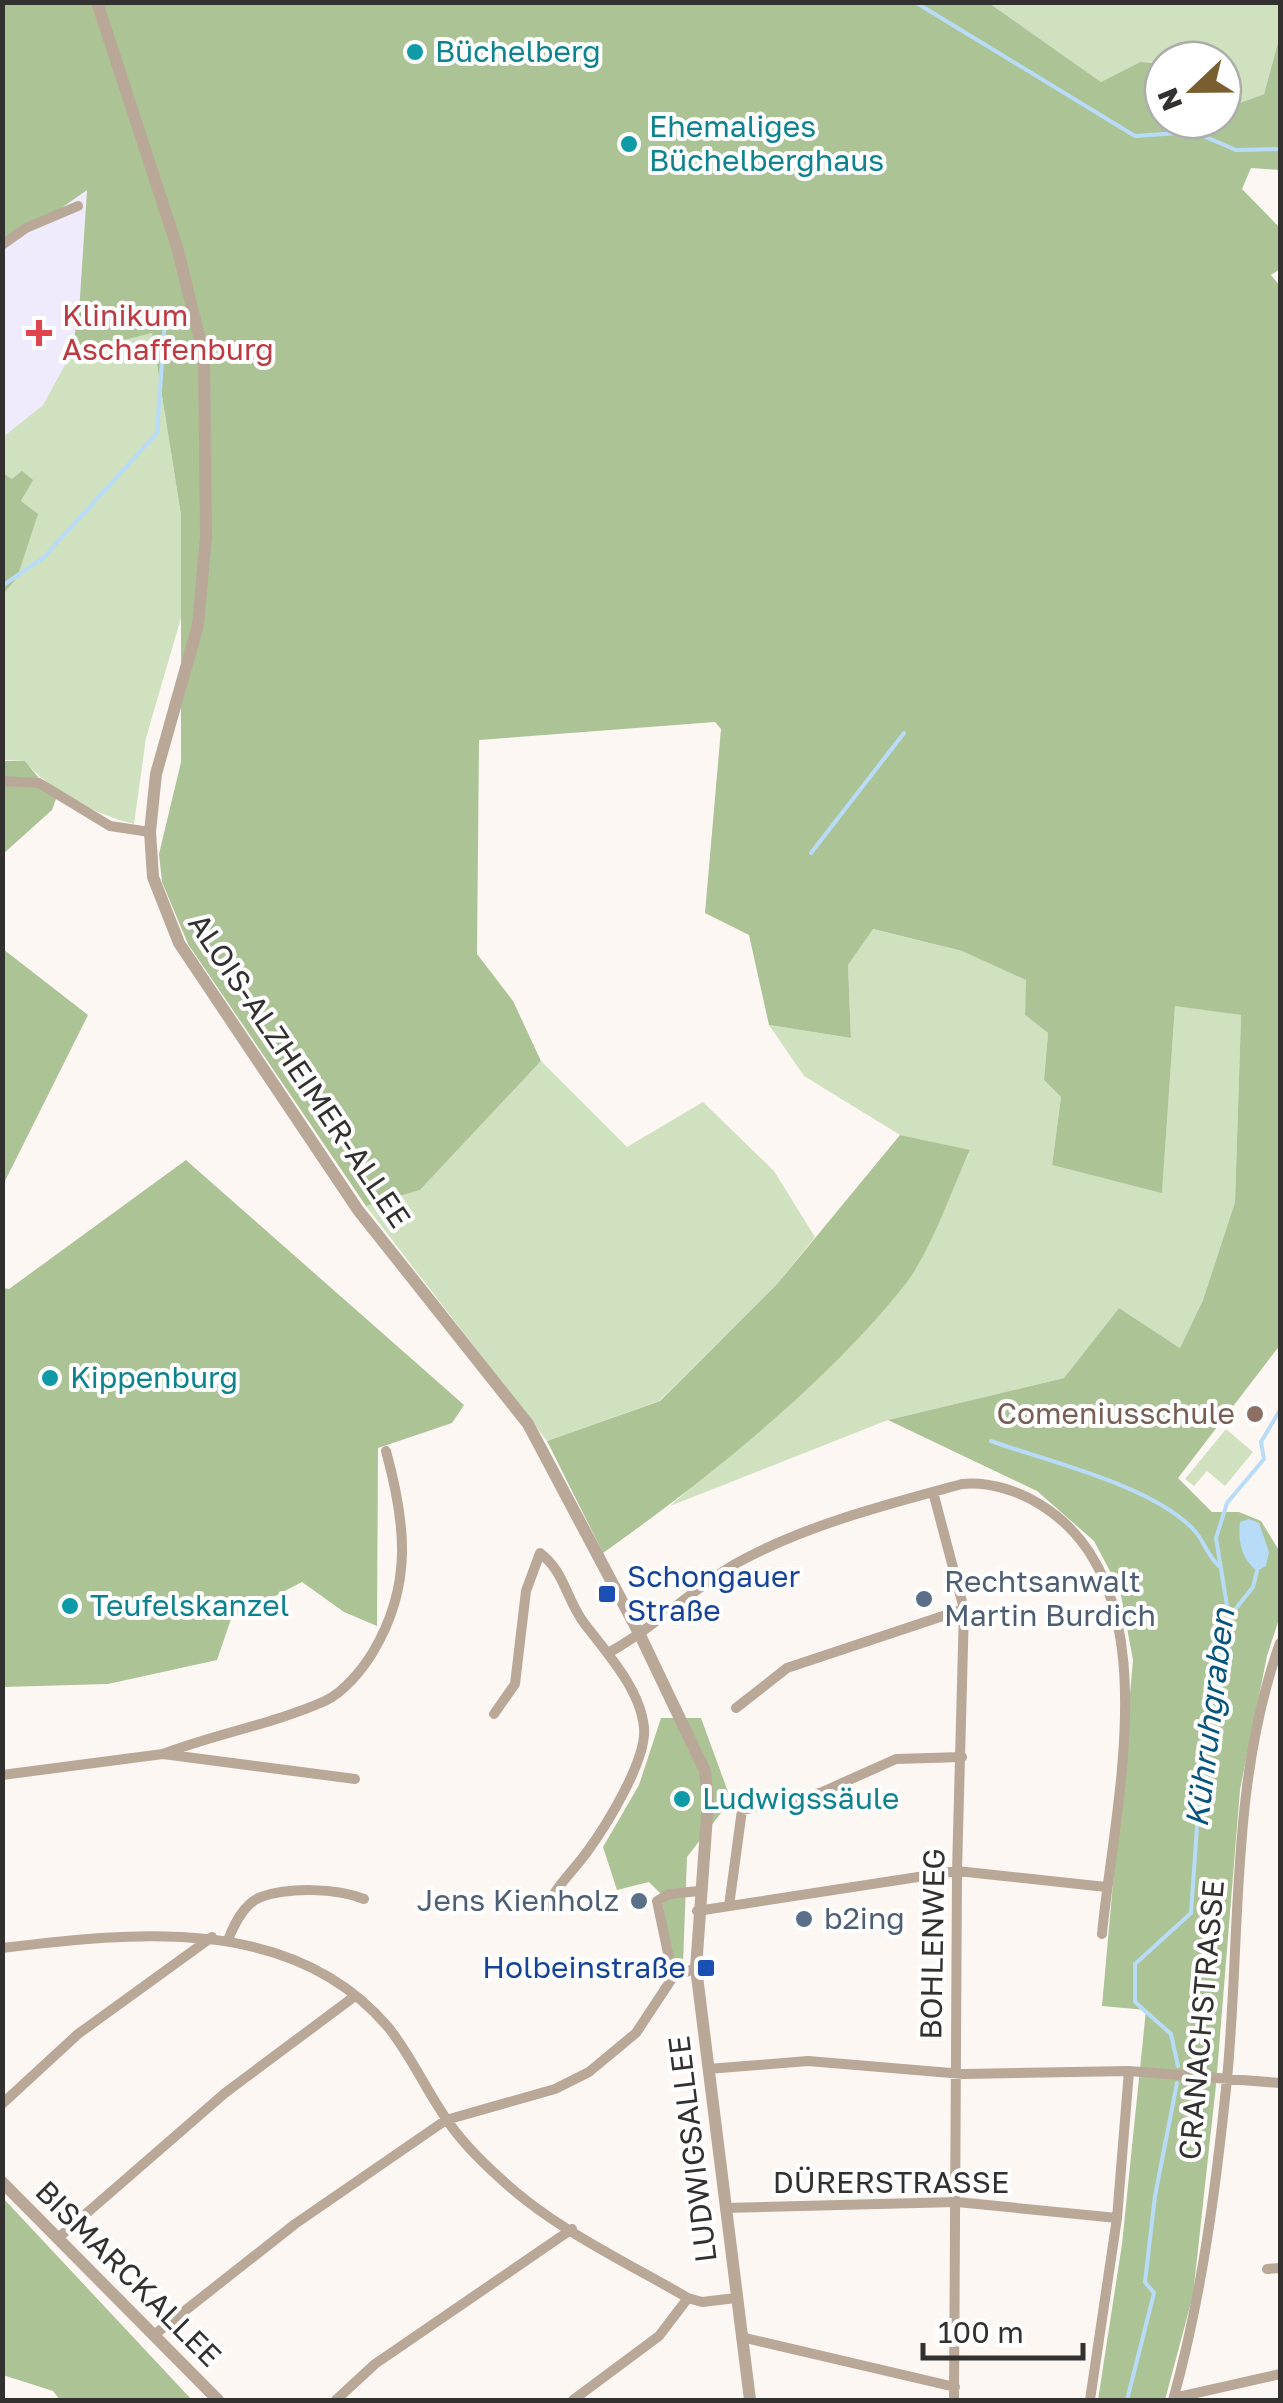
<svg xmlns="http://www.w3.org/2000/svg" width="1283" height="2403" font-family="'Golos Text',sans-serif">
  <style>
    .medical { fill: #efebfd }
    .green { fill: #cfe1bf }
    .forest { fill: #acc396 }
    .water { fill: #b8dcf7 }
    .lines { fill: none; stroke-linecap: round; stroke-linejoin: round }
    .stream { stroke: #b8dcf7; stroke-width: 4 }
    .minor { stroke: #b9a898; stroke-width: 10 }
    .tertiary { stroke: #b9a898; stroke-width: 12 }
    .culture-dot { fill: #0f9aa8; stroke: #fff; stroke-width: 4 }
    .health-dot { fill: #e0444e; stroke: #fff; stroke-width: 4 }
    .education-dot { fill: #8d6e63; stroke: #fff; stroke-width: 4 }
    .transit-dot { fill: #1a4fb4; stroke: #fff; stroke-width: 4 }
    .service-dot { fill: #5c6f8a; stroke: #fff; stroke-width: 4 }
    .labels { text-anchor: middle; stroke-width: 8; stroke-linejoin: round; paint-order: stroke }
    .culture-label { font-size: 30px; fill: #0d838f; stroke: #fff; text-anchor: start }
    .health-label { font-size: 30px; fill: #be3a42; stroke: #fff; text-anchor: start }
    .street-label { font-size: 30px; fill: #333130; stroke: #fff }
    .education-label { font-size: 30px; fill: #785e54; stroke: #fff; text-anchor: end }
    .transit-label { font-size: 30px; fill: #164399; stroke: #fff; text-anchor: start }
    .service-label { font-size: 30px; fill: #4e5e75; stroke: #fff; text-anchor: start }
    .water-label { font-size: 32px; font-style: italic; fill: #05557f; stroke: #fff }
  </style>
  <rect width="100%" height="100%" fill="#fdf7f4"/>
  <path class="medical" d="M87,189L79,312L71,354L43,405L3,437V249Z"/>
  <path class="green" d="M989,3H1280V35L1264,94L1232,106L1223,99V60L1140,62L1101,82Z
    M152,333L181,515V618L146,738L134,824C99,816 47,789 25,761L3,760L2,594L17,578L21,501L32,481L12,479L3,473V437L43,405L71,354Z
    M872,929L962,951L1027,980L1025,1015L1048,1033L1044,1080L1061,1097L1052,1165L1162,1192L1175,1005L1241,1015L1235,1202L1203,1300L1180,1348L1119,1308L1064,1378L888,1420L670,1506L829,1367L909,1279L970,1151L900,1135L804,1076L769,1025L851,1038L848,965Z
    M541,1061L627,1147L703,1102L774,1171L815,1237L778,1283L659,1401L547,1441L366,1206L420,1190Z
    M1226,1429L1253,1452L1225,1486L1207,1471L1194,1486L1185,1479Z"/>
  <path class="forest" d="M3,3H989L1101,82L1140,62L1163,63V120H1223V99L1232,106L1264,94L1280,35V170L1251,168L1242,189L1280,228V269L1271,275L1280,286V1345L1178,1478L1212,1512H1239L1261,1521L1280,1552V1616L1267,1656L1240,1790L1216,2085L1193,2295L1165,2400H1098L1122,2244L1146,2010L1102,2006L1133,1660L1120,1590L1094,1541L1037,1491L888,1420L1064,1378L1119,1308L1180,1348L1203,1300L1235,1202L1241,1015L1175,1006L1162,1193L1052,1165L1061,1097L1044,1080L1048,1033L1025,1015L1026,980L962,951L873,929L848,965L851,1038L769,1025L749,935L705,913L721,729L715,722L479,740L477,954L513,1001L541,1061L420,1190L366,1206L188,944L162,882L159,854L181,762V515L152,333L71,354L79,312L87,190L3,249Z
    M22,471L33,480L21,501L38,514L17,578L3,594V473L12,479Z
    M3,761H25L56,799L52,810L3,854Z
    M3,949L88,1015L3,1185Z
    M900,1135L970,1150C952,1189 932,1248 907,1282C830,1381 706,1480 603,1553L547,1441L660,1401L778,1283Z
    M186,1160L464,1405L452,1423L378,1448L377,1626L344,1612L302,1582L231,1619L217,1660L108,1684L3,1687V1288L9,1289Z
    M661,1718H701L731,1800L687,1857L683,1964L673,1965L661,1894L649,1882L617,1890L603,1847L639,1785Z
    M2,2198H3L192,2400H60L53,2391L3,2375Z"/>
  <path class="water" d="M1249,1519L1259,1523L1269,1552L1266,1566L1257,1571C1241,1558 1238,1542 1240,1522Z"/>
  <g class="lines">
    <path class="stream" d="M915,2L1135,136L1194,132L1236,150L1280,149
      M2,586L43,558L157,433L165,319
      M811,853L904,733
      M991,1441C1049,1462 1152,1485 1194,1530C1205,1542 1207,1556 1220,1567
      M1229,1617L1253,1587L1257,1571
      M1178,2066L1171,2034L1135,2002V1964L1191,1913L1203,1741L1229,1618L1216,1538L1227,1503L1264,1459L1261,1442L1280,1410
      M1127,2400L1154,2293L1145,2282L1155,2196L1177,2083"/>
    <path class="minor" d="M2,245L26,228L78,206
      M2,781L39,783L110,826L150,832
      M933,1492L964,1609L957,1871L954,2400
      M608,1653C654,1628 691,1590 735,1564C805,1525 885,1505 962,1484C988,1481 1019,1491 1041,1505C1172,1586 1114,1805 1102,1934
      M736,1708L787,1668L964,1609
      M494,1714L515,1684L526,1591L540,1553C565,1572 566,1599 584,1623C606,1652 641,1690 644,1728C647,1760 606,1826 587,1852C574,1870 556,1886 547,1907
      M163,1754C215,1734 273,1724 325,1701C344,1692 362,1670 373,1652C413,1585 406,1524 386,1451
      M2,1775L163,1754L355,1779
      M729,1906L742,1810L820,1793L896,1759L962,1757
      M697,1911L957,1871L1106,1887
      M228,1940C234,1925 244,1903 261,1897C289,1887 336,1888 364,1899
      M2,1948C134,1932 292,1914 388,2027C410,2054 425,2088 445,2117C459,2139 482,2162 501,2179C553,2228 626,2262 688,2298L702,2302L736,2298
      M673,1977L657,1901L669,1894L699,1891
      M708,2069L808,2061L963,2074L1129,2071L1280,2083
      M2,2104L78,2034L212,1937
      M725,2208L957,2202L1117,2218
      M58,2238L225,2093L355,1996
      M1267,2269L1280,2268
      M154,2335L295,2224L446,2120L555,2089L589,2072L636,2033L673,1977L696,1968
      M741,2337L955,2387
      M1174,2398L1280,2374
      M336,2400L375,2364L572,2229
      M573,2400L659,2336L688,2298
      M1090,2400L1117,2218L1129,2071
      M1173,2400C1202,2296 1216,2187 1227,2079C1241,1934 1230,1782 1280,1643"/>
    <path class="tertiary" d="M97,2L177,247L204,356L206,537L198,625L156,774L150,832L153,877L179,943L358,1210L528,1424L640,1635L705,1771L708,1802L696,1968L750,2400
      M2,2182L218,2400"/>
  </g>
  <g class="culture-dot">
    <circle cx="415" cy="52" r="10"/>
    <circle cx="629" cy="144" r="10"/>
    <circle cx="50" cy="1378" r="10"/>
    <circle cx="70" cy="1606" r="10"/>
    <circle cx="682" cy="1799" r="10"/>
  </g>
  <path class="health-dot" d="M34 318h10v10h10v10h-10v10h-10v-10h-10v-10h10z"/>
  <circle class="education-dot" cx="1255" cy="1414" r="10"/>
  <g class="transit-dot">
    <rect x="597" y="1584" width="20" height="20" rx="5"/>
    <rect x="696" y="1958" width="20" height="20" rx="5"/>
  </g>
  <g class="service-dot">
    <circle cx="924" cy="1599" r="10"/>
    <circle cx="639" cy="1901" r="10"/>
    <circle cx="804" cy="1919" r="10"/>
  </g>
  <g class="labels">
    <g class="culture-label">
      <text x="435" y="62">Büchelberg</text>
      <text x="649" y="137">Ehemaliges<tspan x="649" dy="34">Büchelberghaus</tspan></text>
      <text x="70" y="1388">Kippenburg</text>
      <text x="90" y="1616">Teufelskanzel</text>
      <text x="702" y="1809">Ludwigssäule</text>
    </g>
    <g class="health-label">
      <text x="62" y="326">Klinikum<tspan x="62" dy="34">Aschaffenburg</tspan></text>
    </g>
    <g class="street-label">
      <text transform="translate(299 1071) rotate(56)" y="10">ALOIS-ALZHEIMER-ALLEE</text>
      <text transform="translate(933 1944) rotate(-89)" y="10">BOHLENWEG</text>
      <text transform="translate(1202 2020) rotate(-85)" y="10">CRANACHSTRASSE</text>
      <text transform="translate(693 2149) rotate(-97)" y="10">LUDWIGSALLEE</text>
      <text x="891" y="2193">DÜRERSTRASSE</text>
      <text transform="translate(128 2274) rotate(45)" y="10">BISMARCKALLEE</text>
    </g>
    <g class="education-label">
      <text x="1235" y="1424">Comeniusschule</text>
    </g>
    <g class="transit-label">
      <text x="627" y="1587">Schongauer<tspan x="627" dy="34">Straße</tspan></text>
      <text x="686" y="1978" text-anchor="end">Holbeinstraße</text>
    </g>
    <g class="service-label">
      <text x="944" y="1592">Rechtsanwalt<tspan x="944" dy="34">Martin Burdich</tspan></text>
      <text x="619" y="1911" text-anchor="end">Jens Kienholz</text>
      <text x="824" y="1929">b2ing</text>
    </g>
    <g class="water-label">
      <text transform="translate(1210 1718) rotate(-83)" y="11">Kühruhgraben</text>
    </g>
  </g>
  <rect width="1283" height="2403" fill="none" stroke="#333130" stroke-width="10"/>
  <g transform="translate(1193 90) rotate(248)"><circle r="48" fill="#ffffff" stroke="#adadac" stroke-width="2.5"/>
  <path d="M0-8L18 38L0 25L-18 38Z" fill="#795e30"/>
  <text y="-15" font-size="28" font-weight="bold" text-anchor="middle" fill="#333130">N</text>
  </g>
  <path d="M923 2343v15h160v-15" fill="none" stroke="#333130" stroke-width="5"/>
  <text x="938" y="2343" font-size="30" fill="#333130" stroke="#ffffff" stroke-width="8" paint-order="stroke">100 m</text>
</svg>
